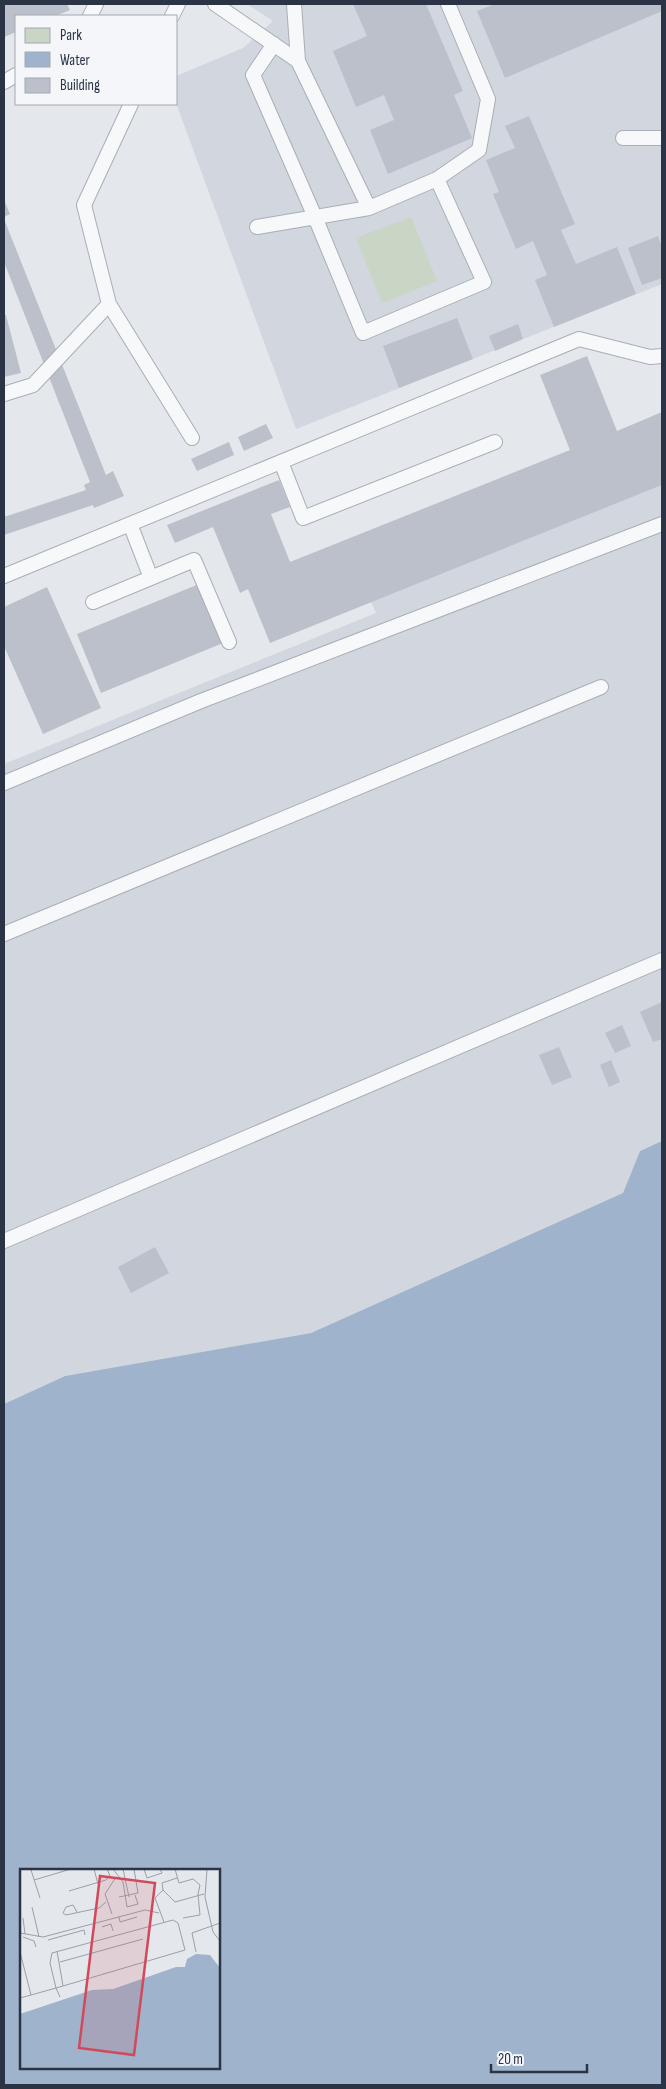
<svg xmlns="http://www.w3.org/2000/svg" width="666" height="2089" font-family="'Sofia Sans Condensed',sans-serif">
  <style>
    .built { fill: #d2d6de }
    .green { fill: #c9d6c5 }
    .water { fill: #9fb4cc; fill-rule: evenodd }
    .building { fill: #bbc0ca }
    .lines { fill: none; stroke-linecap: round; stroke-linejoin: round }
    .lane-casing { stroke: #a9aeb7; stroke-width: 16 }
    .lane { stroke: #f7f8fa; stroke-width: 14 }
    .inset-road { fill: none; stroke: #9a9fa9; stroke-width: 1 }
    .view { fill: #d1495b; fill-opacity: 0.15; stroke: #d1495b; stroke-width: 2.5 }
    .inset-edge { fill: none; stroke: #2b3445; stroke-width: 2.5 }
  </style>
  <rect width="100%" height="100%" fill="#e4e7ec"/>
  <path class="built" d="M247,4H662V284L296,429L176,103V76L243,48L273,21Z
    M662,485V1141L640,1151L623,1193L311,1333L65,1376L4,1404V764L376,613L371,602Z"/>
  <path class="green" d="M411,217L437,281L382,303L356,238Z"/>
  <path class="water" d="M662,1141V2085H4V1404L65,1376L311,1333L623,1193L640,1151ZM21,1870H219V2068H21Z"/>
  <path class="building" d="M4,4H67L70,10L55,16H16V32L4,37Z
    M353,4H426L463,91L454,95L472,138L388,174L370,130L394,120L384,95L356,107L333,51L367,36Z
    M495,4H662V11L505,78L477,11Z
    M529,116L575,224L561,230L576,264L617,247L636,294L554,327L535,280L547,275L533,241L516,249L493,194L499,192L486,160L515,148L505,126Z
    M4,200L10,214L4,217Z
    M4,219L106,475L113,471L124,496L94,508L93,505L4,535V517L86,490L84,485L90,482L4,262Z
    M658,236L662,247V278L642,285L628,248Z
    M6,315L21,373L4,377V316Z
    M457,318L473,359L399,388L383,346Z
    M518,324L523,339L495,351L489,336Z
    M587,356L617,431L662,412V485L270,643L248,589L240,593L213,527L175,543L167,525L279,480L290,507L271,514L290,562L570,450L540,375Z
    M266,424L273,438L244,451L238,437Z
    M229,442L234,455L197,471L191,459Z
    M199,584L223,643L101,693L77,634Z
    M47,587L101,708L43,734L4,646V607Z
    M662,1002V1039L653,1042L640,1012Z
    M622,1025L631,1046L615,1053L605,1033Z
    M559,1047L572,1077L552,1085L539,1055Z
    M611,1060L620,1082L609,1087L600,1065Z
    M155,1247L169,1273L131,1293L118,1267Z"/>
  <g class="lines">
    <g class="lane-casing">
      <path id="lane" d="M215,4L298,61
        M294,4L298,61L369,208
        M90,16L96,4
        M172,16L178,4
        M274,44L253,75L315,217L363,333L484,282L437,179
        M4,82L16,75
        M131,104L84,205L109,304L192,438
        M623,138H662
        M257,227L369,208L437,179L479,150L488,99L448,4
        M4,394L33,385L109,304
        M281,462L303,518L495,442
        M130,524L151,578
        M4,576L579,339L650,357L662,356
        M93,602L194,560L229,642
        M4,783L201,701L662,524
        M4,934L601,687
        M4,1241L662,960"/>
    </g>
    <use href="#lane" class="lane"/>
  </g>
  <g transform="translate(20 1869)">
    <rect width="200" height="200" fill="#e4e7ec"/>
    <path d="M176,85L190,86L200,99V200H0V145L72,121L93,120L156,98H165L167,90Z" fill="#9fb4cc"/>
    <path class="inset-road" d="M74,0L78,15M93,0L103,13M103,0L109,28M124,0L127,9L142,4L140,0M155,0L159,14L173,10L180,16L178,25L180,46L163,49M187,0L185,28L193,63L200,72M11,1L20,29M14,11L51,0M103,13L107,38L118,35L115,26M143,21L155,33L184,25M49,22L86,11L90,7L87,0M99,28L118,24L114,0M12,38L19,68M57,43L53,36L46,38L43,44L46,46L79,39L86,33M92,45L85,25L96,8M99,48L100,53L117,48M3,49L5,65M144,53L135,29L143,21L142,14L157,9M82,58L91,55L93,62M0,64L23,68L125,41L139,44M3,68L14,72L16,78M28,71L64,61L65,66M37,82L43,117M0,83L11,126M176,83L172,64L200,54M40,93L123,70M0,129L11,126L36,119L43,117L165,81L158,54L153,51L32,84L30,94L36,119L40,128"/>
    <path class="view" d="M80,7L135,14L114,186L59,179Z"/>
    <rect width="200" height="200" class="inset-edge"/>
  </g>
  <rect width="666" height="2089" fill="none" stroke="#2b3445" stroke-width="10"/>
  <rect x="15" y="15" width="162" height="90" fill="#f4f6f9" stroke="#a4a8b1"/>
  <rect x="25" y="28" width="25" height="15" fill="#c9d6c5" stroke="#a4a8b1"/>
  <text x="60" y="40" font-size="15" fill="#2b3445">Park</text>
  <rect x="25" y="52" width="25" height="15" fill="#9fb4cc" stroke="#a4a8b1"/>
  <text x="60" y="65" font-size="15" fill="#2b3445">Water</text>
  <rect x="25" y="78" width="25" height="15" fill="#bbc0ca" stroke="#a4a8b1"/>
  <text x="60" y="90" font-size="15" fill="#2b3445">Building</text>
  <path d="M491 2064v8h96v-8" fill="none" stroke="#2b3445" stroke-width="2.5"/>
  <text x="498" y="2064" font-size="15" fill="#2b3445" stroke="#f4f6f9" stroke-width="4" paint-order="stroke">20 m</text>
</svg>
